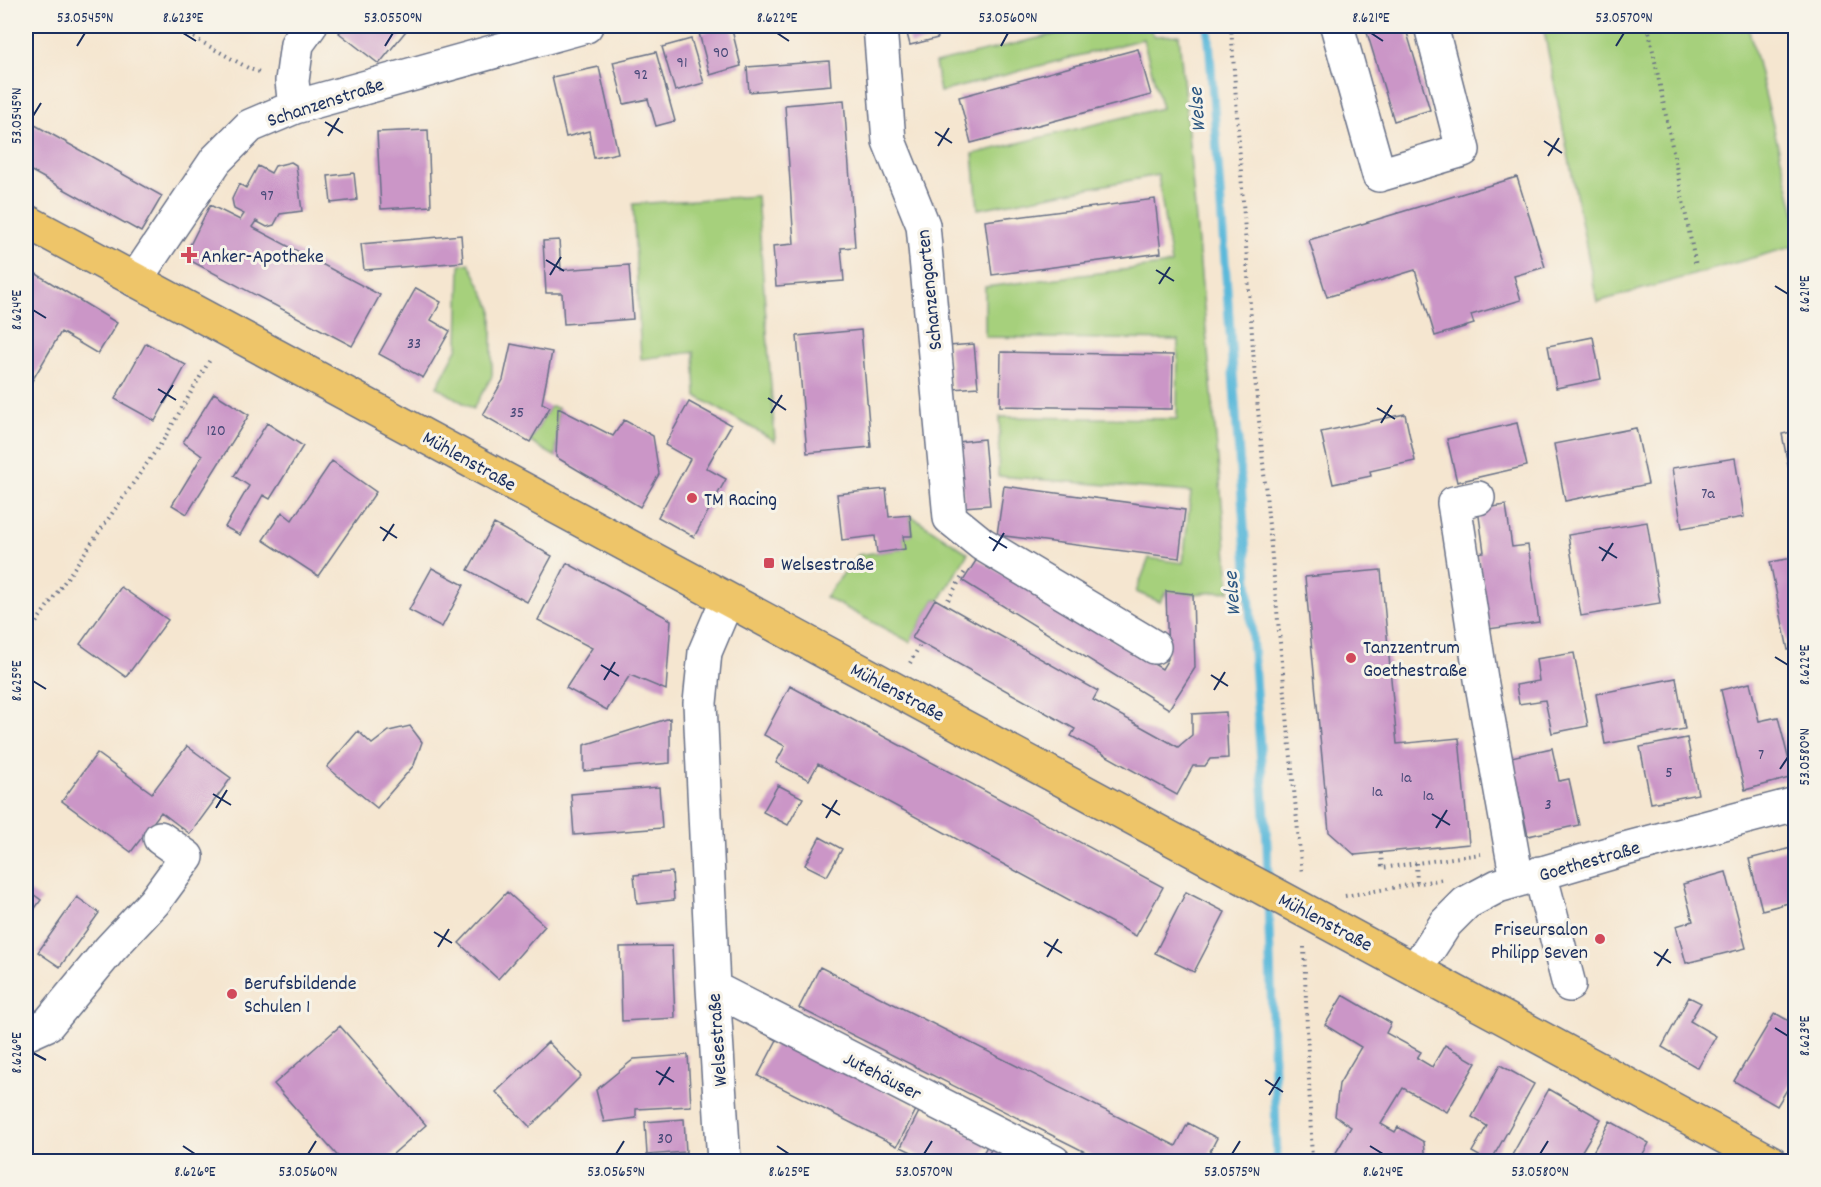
<svg xmlns="http://www.w3.org/2000/svg" width="1821" height="1187" font-family="Dekko,sans-serif">
  <style>
    .green { fill: #a6d07b; stroke: #60806c; stroke-width: 1.5 }
    .lines { fill: none; stroke-linecap: round; stroke-linejoin: round }
    .stream { stroke: #5cb9da; stroke-width: 9 }
    .building { fill: #cb96c7 }
    .minor-casing { stroke: #676f86; stroke-width: 36 }
    .major-casing { stroke: #676f86; stroke-width: 36 }
    .path { stroke: #676f86; stroke-width: 4; stroke-dasharray: 1.5 4.5; stroke-linecap: butt }
    .minor { stroke: #fff; stroke-width: 33 }
    .major { stroke: #eec569; stroke-width: 33 }
    .ticks { fill: none; stroke: #1b2f5e; stroke-width: 2 }
    .poi-dot { fill: #d1495b; stroke: #f7f3e8; stroke-width: 2 }
    .labels { text-anchor: middle; stroke-width: 6; stroke-linejoin: round; paint-order: stroke }
    .number-label { font-size: 16px; fill: #474978 }
    .street-label { font-size: 20px; fill: #1b2f5e; stroke: #f7f3e8 }
    .poi-label { font-size: 20px; fill: #1b2f5e; stroke: #f7f3e8; text-anchor: start }
    .water-label { font-size: 21px; font-style: italic; fill: #2e5883; stroke: #f7f3e8 }
    .neatline { fill: none; stroke: #1b2f5e; stroke-width: 2 }
    .ticks-label { font-size: 15px; text-anchor: middle; fill: #1b2f5e }
  </style>
  <rect width="100%" height="100%" fill="#f7f3e8"/>
  <filter id="ink" filterUnits="userSpaceOnUse"><feTurbulence type="fractalNoise" baseFrequency=".0167" numOctaves="2"/><feDisplacementMap in="SourceGraphic" scale="12" xChannelSelector="R" yChannelSelector="G"/><feConvolveMatrix kernelMatrix="1 2 1 2 8 2 1 2 1" color-interpolation-filters="sRGB"/></filter>
  <filter id="wash" filterUnits="userSpaceOnUse"><feTurbulence type="fractalNoise" baseFrequency=".008" numOctaves="4" result="noise"/><feDisplacementMap in="SourceGraphic" scale="24" xChannelSelector="R" yChannelSelector="G"/><feGaussianBlur stdDeviation="1.35" result="paint"/><feColorMatrix in="noise" values="0 0 0 0 0 0 0 0 0 0 0 0 0 0 0 0 0 1.4 0 .05"/><feComposite in="paint" operator="in"/></filter>
  <g filter="url(#wash)">
    <rect width="100%" height="100%" fill="#f5e6d0"/>
    <path class="green" d="M1089,26H1150L1153,36L1179,35L1230,591L1193,594L1166,592L1160,602L1136,592L1149,558L1183,563L1191,492L998,476L1000,417L1177,419L1178,340L985,337V287L1171,264L1158,175L978,209L973,154L1162,108L1143,39L940,92L935,63Z
      M1543,26H1748L1795,213V246L1597,302Z
      M757,196L775,441L696,396L694,352L641,359L633,204Z
      M469,263L492,309V376L473,409L437,387L458,347L460,265Z
      M550,407L558,408L556,457L530,442Z
      M910,515L968,553L939,601L935,599L910,642L825,597L858,555L904,549L903,536L912,535Z"/>
    <g class="lines">
      <path class="stream" d="M1208,26L1267,844L1268,882
        M1268,899L1277,1162"/>
    </g>
    <g id="blocks">
      <path class="building" d="M345,26H410L379,64L339,33Z
        M731,26L741,66L710,75L699,33Z
        M905,26H935L938,38L910,45Z
        M1365,26H1405L1430,110L1394,121Z
        M691,39L704,83L675,91L662,47Z
        M1138,49L1151,95L971,143L959,97Z
        M656,52L675,121L656,126L648,99L624,104L613,62Z
        M829,61L831,85L749,92L747,67Z
        M599,67L618,153L594,158L589,131L566,137L552,77Z
        M844,100L855,247L841,248L844,281L776,286L773,246L794,244L785,105Z
        M26,120L162,196L141,232L26,168Z
        M428,130L431,206L381,209L377,132Z
        M291,162L296,165L302,211L280,214L274,225L267,227L256,221L252,227L380,295L352,346L191,261L189,255L188,249L210,205L240,220L244,214L234,209L232,199L239,184L246,188L258,166L271,173L275,166Z
        M354,173L357,200L331,203L328,176Z
        M1517,177L1545,267L1514,276L1521,300L1471,315L1474,324L1435,336L1415,270L1327,297L1309,240Z
        M1155,199L1161,253L992,275L985,221Z
        M461,235L463,262L364,270L361,244Z
        M559,240L561,270L629,265L633,319L564,324L562,293H546L543,241Z
        M30,270L117,323L98,354L61,332L26,391V278Z
        M416,288L441,302L431,320L450,331L423,378L379,354Z
        M861,330L871,447L807,453L797,336Z
        M1593,337L1601,379L1556,388L1548,346Z
        M146,343L186,365L155,421L115,399Z
        M511,344L552,352L542,403L550,407L530,442L483,415L503,380Z
        M974,344L978,387L953,389L949,346Z
        M1001,352L1173,355L1172,409L1000,406Z
        M214,393L249,415L187,514L172,505L202,456L183,442Z
        M689,402L731,425L706,468L726,479L694,537L658,517L690,459L665,445Z
        M558,408L613,436L624,420L653,436L659,474L640,507L556,457Z
        M1405,414L1415,461L1370,471L1371,476L1333,484L1321,432Z
        M267,423L303,446L270,499L263,495L240,535L225,527L249,486L234,476Z
        M1517,423L1527,466L1457,482L1447,439Z
        M1636,428L1648,484L1565,501L1554,444Z
        M1796,431V495H1794L1782,434Z
        M984,439L990,505L964,507L958,442Z
        M1735,458L1744,517L1682,528L1672,468Z
        M332,461L376,492L318,576L263,540L282,512L292,520Z
        M1004,486L1185,510L1179,558L997,535Z
        M886,489L889,517L910,515L912,536H903L905,549L877,553L875,536L842,540L837,494Z
        M1506,505L1512,547L1528,545L1539,622L1489,629L1478,553L1484,552L1478,509Z
        M1647,522L1660,603L1581,616L1568,535Z
        M494,524L552,556L527,602L468,570Z
        M1793,558L1796,571V648L1788,650L1770,562Z
        M977,559L1162,669L1168,659L1166,591L1193,594L1195,668L1169,709L963,581Z
        M567,563L671,620L666,690L630,675L607,710L566,688L592,648L538,620Z
        M432,568L464,585L442,627L409,610Z
        M1381,570L1397,744L1459,738L1469,844L1355,855L1329,832L1305,577Z
        M121,587L168,620L126,677L80,644Z
        M935,599L1098,691L1093,700L1178,747L1192,735V714L1226,712L1228,758L1210,759L1205,766H1193L1177,795L1071,736L1075,729L912,638Z
        M1574,653L1588,726L1552,733L1545,700L1519,704L1516,685L1539,681L1536,659Z
        M1676,678L1685,729L1605,744L1596,694Z
        M1750,683L1759,721L1778,717L1793,777L1745,790L1721,690Z
        M790,686L1163,887L1136,936L818,764L809,780L776,763L785,746L764,735Z
        M670,718V763L584,771V745Z
        M410,726L422,742L414,765L377,808L327,767L358,731L372,744L389,731Z
        M1687,738L1698,794L1651,803L1640,747Z
        M187,746L231,778L190,834L161,812L131,852L62,801L97,753L152,793Z
        M1552,748L1559,781L1569,779L1579,825L1528,836L1511,757Z
        M778,785L803,798L788,825L763,812Z
        M659,787L662,828L574,835L571,794Z
        M820,837L842,849L827,876L805,865Z
        M1791,848L1796,868V901L1762,910L1749,859Z
        M672,872L674,900L637,904L634,875Z
        M1726,872L1746,948L1686,963L1676,926L1693,921L1683,884Z
        M26,889L41,900L26,921Z
        M507,892L545,926L498,979L459,943Z
        M1186,892L1225,912L1194,972L1155,953Z
        M77,897L99,913L60,967L38,952Z
        M672,946L675,1018L622,1021L620,947Z
        M820,967L1176,1146L1188,1123L1217,1138L1205,1161H1103L799,1008Z
        M1343,995L1391,1023L1386,1033L1421,1052L1417,1058L1432,1067L1445,1045L1476,1063L1447,1112L1403,1088L1381,1124L1395,1132L1398,1127L1424,1142L1426,1161H1343L1334,1156L1351,1127L1335,1116L1339,1084L1361,1047L1325,1025Z
        M1689,997L1701,1003L1690,1021L1716,1036L1698,1068L1662,1047Z
        M1775,1013L1796,1025V1075L1777,1106L1734,1081Z
        M340,1026L426,1125L385,1161H342L274,1084Z
        M779,1036L917,1108L897,1146L758,1076Z
        M548,1042L581,1076L530,1127L496,1092Z
        M688,1055L691,1106L636,1109V1118L604,1122L596,1090L634,1059Z
        M1500,1065L1534,1084L1491,1161H1488L1472,1152L1487,1126L1472,1117Z
        M1549,1089L1601,1119L1576,1161H1519L1511,1157Z
        M920,1110L988,1144L979,1161H930L901,1147Z
        M684,1119L686,1152L647,1155L645,1122Z
        M1610,1121L1649,1143L1639,1161H1588Z
        M994,1144L1028,1161H985Z"/>
    </g>
  </g>
  <g filter="url(#ink)">
    <use href="#blocks" fill-opacity="0" stroke="#676f86" stroke-width="1.5"/>
    <g class="lines">
      <g class="minor-casing">
        <path id="minor" d="M880,26L889,141L923,225L950,518L982,544L1154,647
          M1337,26L1379,175L1463,150L1431,26
          M295,107L292,81L297,44L310,26
          M135,280L216,160L250,126L295,107L586,26
          M1478,498L1454,503L1481,679L1517,880
          M1540,873L1569,985
          M1416,969L1446,923L1466,903L1498,886L1621,850L1796,804
          M713,988L1054,1162
          M26,1034L48,1024L110,949L154,902L187,857L160,838
          M724,1162L713,988L700,703L705,652L727,600"/>
      </g>
      <g class="major-casing">
        <path id="major" d="M26,221L1771,1162"/>
      </g>
      <path class="path" d="M173,26L250,69L263,73
        M1231,26L1255,378L1302,874
        M1648,26L1696,266
        M945,605L966,570
        M26,637L164,439L211,358
        M910,663L921,643
        M1381,853L1382,868L1481,854
        M1416,863L1417,884
        M1345,896L1444,879
        M1304,947L1312,1162"/>
      <use href="#minor" class="minor"/>
      <use href="#major" class="major"/>
    </g>
  </g>
  <path class="ticks" d="M183,33L196,41M777,33L789,41M1371,33L1383,41M77,46L85,33M385,46L393,33M1001,46L1008,33M1616,46L1624,33M33,116L41,103M325,122L343,133M935,132L952,143M328,136L339,118M1544,141L1562,153M938,146L949,128M1548,156L1559,138M546,260L564,271M1156,270L1174,281M550,275L561,257M1159,284L1170,267M1775,286L1788,294M33,310L46,318M158,389L176,400M768,398L786,410M161,403L173,385M1377,408L1395,419M771,413L782,395M1381,423L1392,405M380,527L397,538M989,537L1007,548M383,541L394,524M1599,547L1617,558M993,551L1004,533M1602,561L1613,543M1775,657L1788,665M601,665L619,676M1211,675L1228,686M604,680L615,662M33,681L46,689M1214,690L1225,672M1780,769L1788,757M213,794L231,805M822,804L840,815M216,808L227,790M1432,814L1450,825M826,818L837,800M1436,828L1447,810M434,932L452,943M1044,942L1062,953M438,947L449,929M1654,952L1671,963M1047,957L1058,939M1657,966L1668,949M1775,1028L1788,1036M33,1053L46,1060M656,1071L674,1082M1265,1080L1283,1092M659,1085L670,1067M1269,1095L1280,1077M183,1146L195,1154M777,1146L789,1154M1370,1146L1383,1154M308,1154L316,1141M616,1154L624,1141M924,1154L932,1141M1232,1154L1240,1141M1540,1154L1548,1141"/>
  <g class="poi-dot">
    <path d="M186 246h6v6h6v6h-6v6h-6v-6h-6v-6h6z"/>
    <circle cx="692" cy="498" r="6"/>
    <rect x="763" y="557" width="12" height="12" rx="3"/>
    <circle cx="1351" cy="658" r="6"/>
    <circle cx="1600" cy="939" r="6"/>
    <circle cx="232" cy="994" r="6"/>
  </g>
  <g class="labels">
    <g class="number-label">
      <text x="721" y="57">90</text>
      <text x="682" y="67">91</text>
      <text x="641" y="79">92</text>
      <text x="267" y="200">97</text>
      <text x="414" y="348">33</text>
      <text x="517" y="417">35</text>
      <text x="216" y="435">120</text>
      <text x="1708" y="498">7a</text>
      <text x="1761" y="759">7</text>
      <text x="1669" y="777">5</text>
      <text x="1406" y="782">1a</text>
      <text x="1377" y="796">1a</text>
      <text x="1428" y="800">1a</text>
      <text x="1548" y="809">3</text>
      <text x="665" y="1143">30</text>
    </g>
    <g class="street-label">
      <text transform="translate(325 101) rotate(-18)" y="7">Schanzenstraße</text>
      <text transform="translate(928 290) rotate(-96)" y="7">Schanzengarten</text>
      <text transform="translate(470 460) rotate(29)" y="7">Mühlenstraße</text>
      <text transform="translate(898 691) rotate(28)" y="7">Mühlenstraße</text>
      <text transform="translate(1589 860) rotate(-16)" y="7">Goethestraße</text>
      <text transform="translate(1326 921) rotate(28)" y="7">Mühlenstraße</text>
      <text transform="translate(716 1040) rotate(-94)" y="7">Welsestraße</text>
      <text transform="translate(883 1075) rotate(27)" y="7">Jutehäuser</text>
    </g>
    <g class="poi-label">
      <text x="201" y="262">Anker-Apotheke</text>
      <text x="704" y="505">TM Racing</text>
      <text x="781" y="570">Welsestraße</text>
      <text x="1363" y="653">Tanzzentrum<tspan x="1363" dy="23">Goethestraße</tspan></text>
      <text x="1588" y="935" text-anchor="end">Friseursalon<tspan x="1588" dy="23">Philipp Seven</tspan></text>
      <text x="244" y="989">Berufsbildende<tspan x="244" dy="23">Schulen 1</tspan></text>
    </g>
    <g class="water-label">
      <text transform="translate(1196 110) rotate(-94)" y="7">Welse</text>
      <text transform="translate(1231 594) rotate(-94)" y="7">Welse</text>
    </g>
  </g>
  <rect width="1821" height="1187" fill="none" stroke="#f7f3e8" stroke-width="66"/>
  <rect x="33" y="33" width="1755" height="1121" class="neatline"/>
  <g class="ticks-label">
    <text x="85" y="22">53.0545°N</text>
    <text x="183" y="22">8.623°E</text>
    <text x="393" y="22">53.0550°N</text>
    <text x="777" y="22">8.622°E</text>
    <text x="1008" y="22">53.0560°N</text>
    <text x="1371" y="22">8.621°E</text>
    <text x="1624" y="22">53.0570°N</text>
    <text transform="translate(16 116) rotate(-90)" y="5">53.0545°N</text>
    <text transform="translate(1804 294) rotate(-90)" y="5">8.621°E</text>
    <text transform="translate(16 310) rotate(-90)" y="5">8.624°E</text>
    <text transform="translate(1804 665) rotate(-90)" y="5">8.622°E</text>
    <text transform="translate(16 681) rotate(-90)" y="5">8.625°E</text>
    <text transform="translate(1804 757) rotate(-90)" y="5">53.0580°N</text>
    <text transform="translate(1804 1036) rotate(-90)" y="5">8.623°E</text>
    <text transform="translate(16 1053) rotate(-90)" y="5">8.626°E</text>
    <text x="195" y="1176">8.626°E</text>
    <text x="308" y="1176">53.0560°N</text>
    <text x="616" y="1176">53.0565°N</text>
    <text x="789" y="1176">8.625°E</text>
    <text x="924" y="1176">53.0570°N</text>
    <text x="1232" y="1176">53.0575°N</text>
    <text x="1383" y="1176">8.624°E</text>
    <text x="1540" y="1176">53.0580°N</text>
  </g>
</svg>
